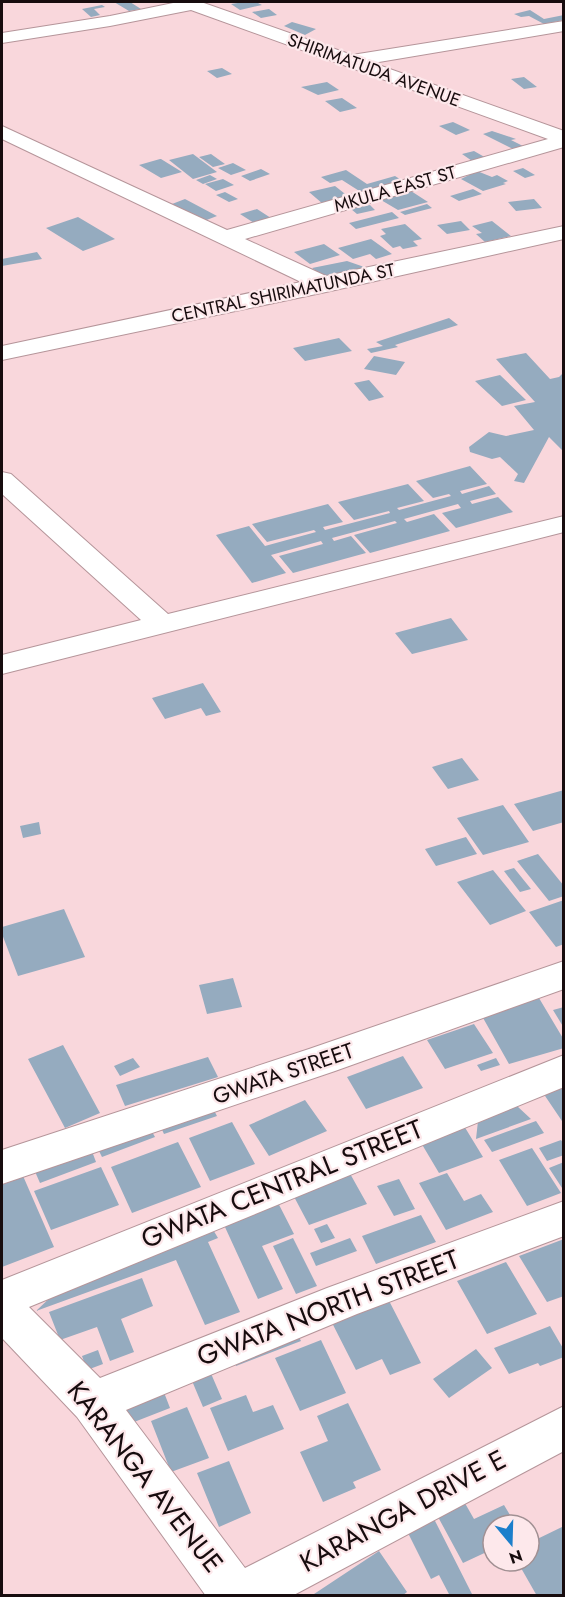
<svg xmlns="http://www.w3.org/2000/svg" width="565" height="1597" font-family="Jost,sans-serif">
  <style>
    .building { fill: #95abbf }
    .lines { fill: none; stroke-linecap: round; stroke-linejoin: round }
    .minor-casing { stroke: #b5959a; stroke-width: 2 }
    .minor { fill: #fff; fill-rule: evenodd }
    .labels { text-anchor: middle; stroke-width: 4.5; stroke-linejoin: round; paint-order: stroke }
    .far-street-label { font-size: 18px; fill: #170c0e; stroke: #fde8eb }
    .street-label { font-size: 22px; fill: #170c0e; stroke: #fde8eb }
    .near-street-label { font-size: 27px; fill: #170c0e; stroke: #fde8eb }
  </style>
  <rect width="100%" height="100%" fill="#f9d7dc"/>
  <path class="building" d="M114,2H130L141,9L129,11Z
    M244,2H256L262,5L240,10L231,4Z
    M102,5L105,7L94,9L100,15L91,17L82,9Z
    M269,9L277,15L261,18L252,12Z
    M530,10L544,19L564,15V20L544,24L529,16L521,17L514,14Z
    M292,22L316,29L305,35L284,26Z
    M222,68L232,74L217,78L207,71Z
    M524,77L537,87L524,89L511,79Z
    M327,82L339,90L318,95L301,87Z
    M342,98L357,108L340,112L325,101Z
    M453,122L470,130L456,135L439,126Z
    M492,131L516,139L511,140L523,146L513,149L483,134Z
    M474,151L488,159L475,163L462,154Z
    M193,154L217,172L193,179L169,160Z
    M211,154L225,164L213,167L199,157Z
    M160,159H161L182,172L161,178L139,165Z
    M233,163L246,170L231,175L218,168Z
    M523,168L535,175L525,178L513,171Z
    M261,169L270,174L250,181L241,176Z
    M346,170L367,184L395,176L406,183L364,194L342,180L330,183L321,177Z
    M477,171L492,177L497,175L508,181L503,183L506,184L483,191L461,179Z
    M210,175L217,179L203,184L196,180Z
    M223,179L234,185L216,191L205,184Z
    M335,186L349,197L323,204L309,192Z
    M473,189L482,194L459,201L450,196Z
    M411,191L428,202L398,210L381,200Z
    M225,192L238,199L229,202L216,195Z
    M185,199L217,216L204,221L172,204Z
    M534,199L542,208L516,211L508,202Z
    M427,204L432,208L405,215L400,212Z
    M370,205L375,210L357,214L351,209Z
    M257,209L274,220L257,225L240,214Z
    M392,212L399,218L356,229L349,223Z
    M78,217L115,239L83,251L46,228Z
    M461,221L470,230L447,234L437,225Z
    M492,221L511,236L485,242L476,234L482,233L472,226Z
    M405,224L422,239L413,241L418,246L403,249L400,246L393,248L380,236L386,234L381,229Z
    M371,239L392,254L376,259L370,254L353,259L338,248Z
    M324,244L340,255L310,264L294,252Z
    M37,252L42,259L2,266V259Z
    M347,261L370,269L329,280L312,268Z
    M449,318L458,325L395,345L398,347L371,353L367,349L383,346L376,342Z
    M339,338L352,351L305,361L293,348Z
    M526,353L550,379L559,377L564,372V452L549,437L524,483L514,481L518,474L500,457L492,459L470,452L469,447L489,432L506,436L534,430L514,406L535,402L496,359Z
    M374,356L405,362L396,375L364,369Z
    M500,375L526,400L502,406L475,381Z
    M369,380L384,397L369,401L354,383Z
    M470,466L487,484L460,491L462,494L489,486L496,494L470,501L472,504L498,497L513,512L456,528L442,513L461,508L458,504L404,519L407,522L434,514L450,531L370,553L354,535L397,523L395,521L332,538L334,541L351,536L366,553L293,573L279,556L323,544L321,541L271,555L286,573L252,583L216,535L249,526L265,546L316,532L314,530L267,542L252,524L328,504L343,522L323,527L325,530L390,513L389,511L354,520L338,502L408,484L424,501L397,508L399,510L451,496L449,494L433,498L416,481Z
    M451,618L468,640L412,654L395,633Z
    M203,683L221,712L206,716L201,708L165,719L152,698Z
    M462,758L479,780L448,789L432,767Z
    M564,790V822L533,831L514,804Z
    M503,805L529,842L483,855L457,818Z
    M39,822L41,834L23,838L20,826Z
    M466,837L477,854L436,866L425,849Z
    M538,854L564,886V896L549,901L517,861Z
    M514,868L531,889L520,892L504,871Z
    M493,870L526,911L490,925L457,882Z
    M564,900V944L556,947L529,912Z
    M64,909L85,957L18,976L2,934V927Z
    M233,978L242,1007L207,1014L199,985Z
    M536,993L564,1040V1048L509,1064L478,1009Z
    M564,1007V1028L553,1010Z
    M474,1024L493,1053L445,1069L427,1040Z
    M63,1045L100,1113L65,1128L28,1059Z
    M403,1056L423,1088L366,1109L347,1077Z
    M208,1057L218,1077L125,1106L116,1085Z
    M133,1058L140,1067L120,1076L114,1066Z
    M496,1058L500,1065L481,1071L477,1065Z
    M564,1078V1124L539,1087Z
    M208,1099L217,1116L164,1134L156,1117Z
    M305,1100L327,1131L269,1156L249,1125Z
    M517,1106L531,1119L476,1139L478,1121Z
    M146,1121L155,1137L102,1157L94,1141Z
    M461,1121L483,1157L439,1173L417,1136Z
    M536,1121L544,1133L492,1152L484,1140Z
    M232,1122L255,1164L210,1181L189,1138Z
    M561,1140L564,1144V1155L547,1161L539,1148Z
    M178,1142L201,1187L132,1213L111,1167Z
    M90,1146L96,1162L40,1183L33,1167Z
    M532,1148L561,1193L527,1206L499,1160Z
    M564,1162V1191L549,1168Z
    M101,1167L119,1205L51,1230L34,1191Z
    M20,1169L54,1247L2,1267V1176Z
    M348,1170L367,1204L309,1225L291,1191Z
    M447,1173L464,1201L481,1194L493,1212L446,1230L419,1183Z
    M399,1179L415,1209L394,1216L377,1186Z
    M274,1195L294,1234L262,1246L283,1289L258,1299L219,1214Z
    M421,1215L436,1242L376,1264L362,1236Z
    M209,1223L218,1238L208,1242L240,1312L205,1325L176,1260L36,1311L55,1293Z
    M327,1224L335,1238L321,1243L314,1229Z
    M293,1238L317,1286L296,1294L273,1246Z
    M350,1238L357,1251L316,1266L310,1253Z
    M564,1239V1296L547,1302L519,1256Z
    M506,1262L537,1314L487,1334L457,1281Z
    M142,1278L153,1306L121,1319L134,1352L110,1361L97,1327L60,1340L49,1312Z
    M384,1291L421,1363L390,1375L382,1359L356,1370L327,1313Z
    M550,1326L564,1350V1357L540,1366L538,1363L509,1374L494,1348Z
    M294,1327L301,1341L236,1366L230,1351Z
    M321,1340L346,1393L300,1411L275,1358Z
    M476,1349L492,1368L449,1398L433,1379Z
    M98,1350L103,1364L87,1370L82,1356Z
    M206,1362L222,1399L203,1407L187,1369Z
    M160,1382L170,1408L129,1424L118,1398Z
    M246,1395L253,1412L273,1405L284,1429L228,1451L210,1408Z
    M348,1403L381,1470L353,1482L356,1488L323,1502L300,1452L328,1441L317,1416Z
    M187,1407L209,1458L171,1472L151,1421Z
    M229,1461L251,1513L219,1527L197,1473Z
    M458,1491L474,1519L504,1505L516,1525H493V1549L463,1563L431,1504Z
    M430,1511L473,1596H450L439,1575L431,1579L403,1523Z
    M564,1526V1596H537L517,1561H529V1543Z
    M379,1551L407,1592L402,1596H311Z"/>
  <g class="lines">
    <g class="minor-casing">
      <path id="minor" d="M178,2H201L352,55L564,21V31L373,63L564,131V147L245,239L326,276L564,226V239L326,292L2,360V346L301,282L2,139V126L227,230L548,139L191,10L110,26L2,43V33L110,16Z
        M2,472L11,474L168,614L564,516V532L2,674V655L141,620L2,494Z
        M564,961V989L335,1071L2,1184V1150L309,1049Z
        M564,1055V1087L29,1307L100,1378L327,1288L564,1201V1236L357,1314L126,1410L245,1568L564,1406V1451L292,1596H206L77,1417L2,1338V1280Z"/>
    </g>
    <use href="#minor" class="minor"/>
  </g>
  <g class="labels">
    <g class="far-street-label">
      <text transform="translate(374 70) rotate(20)" y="6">SHIRIMATUDA AVENUE</text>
      <text transform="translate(395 189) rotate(-16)" y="6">MKULA EAST ST</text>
      <text transform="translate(283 293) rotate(-12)" y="6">CENTRAL SHIRIMATUNDA ST</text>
    </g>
    <g class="street-label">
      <text transform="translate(283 1073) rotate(-19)" y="8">GWATA STREET</text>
    </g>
    <g class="near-street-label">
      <text transform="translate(282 1184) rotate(-22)" y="9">GWATA CENTRAL STREET</text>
      <text transform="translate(328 1308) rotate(-21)" y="9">GWATA NORTH STREET</text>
      <text transform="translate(145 1477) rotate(52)" y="9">KARANGA AVENUE</text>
      <text transform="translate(403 1511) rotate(-28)" y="9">KARANGA DRIVE E</text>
    </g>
  </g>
  <rect width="565" height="1597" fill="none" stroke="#170c0e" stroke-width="6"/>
  <g transform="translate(511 1543) rotate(161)"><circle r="28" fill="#fde8eb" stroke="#a19093" stroke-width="1.5"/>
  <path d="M0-4.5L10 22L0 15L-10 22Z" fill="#1c7fcb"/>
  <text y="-9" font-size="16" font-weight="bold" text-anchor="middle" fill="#170c0e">N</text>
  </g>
</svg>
